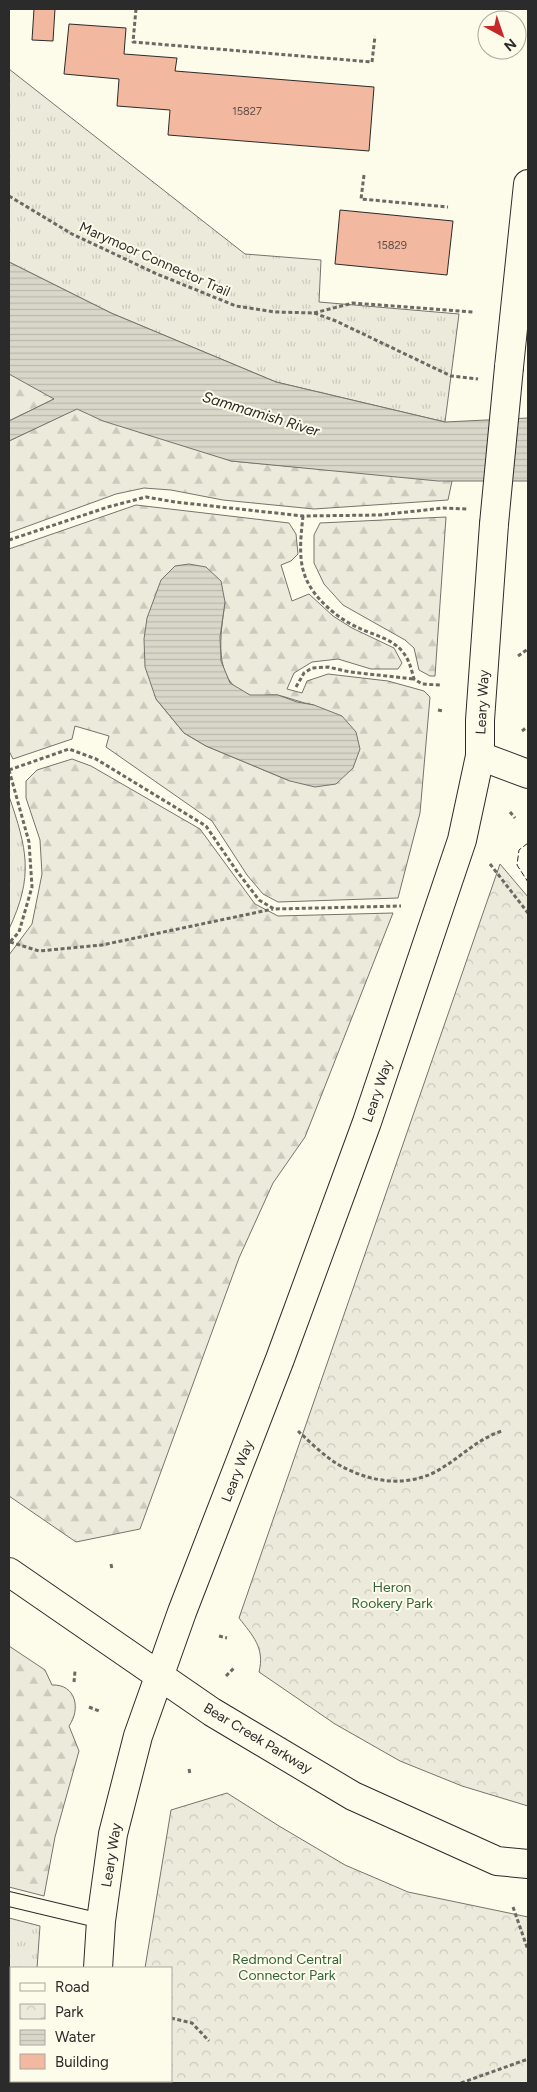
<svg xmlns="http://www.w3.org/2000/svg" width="537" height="2092" font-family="Figtree,sans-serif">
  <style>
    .grass { fill: url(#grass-tufts); stroke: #74746e }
    .forest { fill: url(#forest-firs); stroke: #74746e; fill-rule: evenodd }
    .park { fill: url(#park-crowns); stroke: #74746e }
    .water { fill: url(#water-rules); stroke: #74746e }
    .building { fill: #f2b8a0; stroke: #2b2b2b }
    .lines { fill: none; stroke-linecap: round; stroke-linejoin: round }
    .lane-casing { stroke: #2b2b2b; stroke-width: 16 }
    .street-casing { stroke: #2b2b2b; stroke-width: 30 }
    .secondary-casing { stroke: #2b2b2b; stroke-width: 30 }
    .path { stroke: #6a6964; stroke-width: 3; stroke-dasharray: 4 2.5; stroke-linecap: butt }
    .lane { stroke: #fdfbea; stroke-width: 14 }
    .street { stroke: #fdfbea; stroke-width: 28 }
    .secondary { stroke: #fdfbea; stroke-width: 28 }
    .secondary-bridge-casing { stroke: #2b2b2b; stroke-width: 30; stroke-linecap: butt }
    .secondary-bridge { stroke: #fdfbea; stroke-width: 28 }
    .fence { stroke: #2b2b2b; stroke-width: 1; stroke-dasharray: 6 2.5; stroke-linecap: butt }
    .labels { text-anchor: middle; stroke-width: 4; stroke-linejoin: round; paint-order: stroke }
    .number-label { font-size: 11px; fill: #5d4e48 }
    .street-label { font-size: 14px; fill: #2b2b2b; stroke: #fdfbea }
    .park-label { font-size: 14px; fill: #34623c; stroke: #fdfbea }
    .water-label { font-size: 15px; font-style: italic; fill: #2b2b2b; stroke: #fdfbea }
  </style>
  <defs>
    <pattern id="grass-tufts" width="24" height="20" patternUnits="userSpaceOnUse" patternTransform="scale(1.25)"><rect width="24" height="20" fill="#ecebdb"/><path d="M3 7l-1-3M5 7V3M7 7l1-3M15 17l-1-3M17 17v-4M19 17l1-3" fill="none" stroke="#cbcabc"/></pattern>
    <pattern id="forest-firs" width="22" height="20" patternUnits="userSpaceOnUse" patternTransform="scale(1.25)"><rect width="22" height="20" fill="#ecebdb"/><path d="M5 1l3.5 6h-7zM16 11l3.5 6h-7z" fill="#cbcabc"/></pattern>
    <pattern id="park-crowns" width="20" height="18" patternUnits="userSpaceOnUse" patternTransform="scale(1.25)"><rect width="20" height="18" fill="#ecebdb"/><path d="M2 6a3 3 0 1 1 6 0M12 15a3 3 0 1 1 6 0" fill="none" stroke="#cbcabc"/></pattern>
    <pattern id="water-rules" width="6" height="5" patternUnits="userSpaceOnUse" patternTransform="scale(1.25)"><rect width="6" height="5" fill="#d8d7c9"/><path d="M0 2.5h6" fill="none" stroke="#bab9ad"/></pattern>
  </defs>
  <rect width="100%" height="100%" fill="#fdfbea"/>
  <path class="grass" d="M9,69L245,254L321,260L319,302L459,314L445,422L276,382L111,313L9,262Z
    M9,796C27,849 34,876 9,929Z
    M9,1918L40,1926L37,1968H11V2081H31V2083H9Z"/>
  <path class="forest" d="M9,369L231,461L452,481L448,500L314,509L223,500L171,490L144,488L116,494L9,533V441L76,409L54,399L9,421Z
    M136,505L289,523L296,534L298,554L291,561L281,565L292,601L309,594L333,616L352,628L394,648L402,663L398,669H371L338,659L312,662L294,673L287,689L302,693L307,681L328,674L388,681L424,691L430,697L420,813L398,898L278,902L263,894L247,875L212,821L106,747L109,736L75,726L72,739L13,759L9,751V549ZM225,602C221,633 211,682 249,695C257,698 268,694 277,695C288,697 301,703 314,705L290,781L206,746L184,733L156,699Z
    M446,517L435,676H430L419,670L414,648L405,640L343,605L324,584L314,563V535L320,523Z
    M72,759L91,766L200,829L255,904L278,916L393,913L305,1137L273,1183L239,1258L140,1529L76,1542L9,1496V955L32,924L42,874L40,840L26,798V781L37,770Z
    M9,1646L45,1670L52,1685C76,1684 81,1709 69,1726L79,1751L55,1837L44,1896L9,1887Z"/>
  <path class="park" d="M500,864L528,897V1806L462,1786L400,1761L335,1724L259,1672C265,1648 253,1636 239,1618Z
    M227,1793L279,1826L345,1865L408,1892L528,1917V2083H147V2081H171V1968H145L171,1810Z"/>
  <path class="water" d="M9,262L111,313L276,382L445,422L528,418V481H438L231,461L103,421L77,409L9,441V421L54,399L9,374Z
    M189,564L206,567L221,581L225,602L220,637L221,661L230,683L250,695H278L297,702L314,705L342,716L356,732L360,749L353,768L336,784L315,787L290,781L206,746L184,733L156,699L145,667L144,639L147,618L161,580L175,566Z"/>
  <path class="building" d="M34,9H55L53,41L32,40Z
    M69,24L126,28L124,54L177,58L175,71L374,87L369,151L168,135L170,110L117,106L119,79L64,74Z
    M340,210L453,221L447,275L335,264Z"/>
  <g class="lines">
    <g class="lane-casing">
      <path id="lane" d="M9,1899L101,1921"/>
    </g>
    <g class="street-casing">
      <path id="street" d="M480,756L528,774"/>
    </g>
    <g class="secondary-casing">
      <path id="secondary" d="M509,367L528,184
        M9,1572L212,1712L353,1796L497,1861L528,1864
        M98,1968L101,1921L113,1834L138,1736L182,1612L280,1359L367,1122L462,840L480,756V720L494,524
        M116,2081L117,2083
        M76,2083L77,2081"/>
    </g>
    <path class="path" d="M136,9L133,42L372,62L375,36
      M364,175L361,199L448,207
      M9,196L72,234L157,274L236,306L275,312L314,313L336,321L451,376L478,379
      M314,313L353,303L473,312
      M303,516C301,535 298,558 305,576C313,598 338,619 359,628C373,635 391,638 402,651C409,659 411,668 414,679L422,684L440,685
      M9,540L108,507L146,497L175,502L303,516L380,515L443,508L468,509
      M518,656L528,649
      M296,687L304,673L312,668L328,667L350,672L414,679
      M438,710L443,711
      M522,731L527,727
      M9,770L69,749L96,759L206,826L236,870L259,900L274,909L401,906
      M9,770L29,842L32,887L19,932L9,943
      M510,812L515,818
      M490,864L528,913
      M10,942L39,951L102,945L273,909
      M298,1431C310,1442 324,1456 339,1465C370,1482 405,1488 437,1471C460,1458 477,1439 502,1431
      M111,1564L112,1569
      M219,1636L227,1638
      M226,1676L235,1667
      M74,1682L75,1671
      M89,1707L99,1711
      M189,1769L190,1774
      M513,1907L528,1950
      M171,2018L192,2023L209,2041
      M461,2083L528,2059"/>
    <use href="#lane" class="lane"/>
    <use href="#street" class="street"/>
    <use href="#secondary" class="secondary"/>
    <g class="secondary-bridge-casing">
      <path id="secondary-bridge" d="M494,524L509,367"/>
    </g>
    <use href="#secondary-bridge" class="secondary-bridge"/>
    <path class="fence" d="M528,843L519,850L517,865L528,882"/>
  </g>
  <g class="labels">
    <g class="number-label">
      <text x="247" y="115">15827</text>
      <text x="392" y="249">15829</text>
    </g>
    <g class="street-label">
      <text transform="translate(155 259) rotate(24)" y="5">Marymoor Connector Trail</text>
      <text transform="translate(482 702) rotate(-87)" y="5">Leary Way</text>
      <text transform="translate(377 1091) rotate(-71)" y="5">Leary Way</text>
      <text transform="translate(237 1471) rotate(-69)" y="5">Leary Way</text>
      <text transform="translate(258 1738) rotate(31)" y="5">Bear Creek Parkway</text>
      <text transform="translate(111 1855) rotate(-81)" y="5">Leary Way</text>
    </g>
    <g class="park-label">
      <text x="392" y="1592">Heron<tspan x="392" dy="16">Rookery Park</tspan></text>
      <text x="287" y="1964">Redmond Central<tspan x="287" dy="16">Connector Park</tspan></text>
    </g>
    <g class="water-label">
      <text transform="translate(261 414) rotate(17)" y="5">Sammamish River</text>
    </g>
  </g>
  <rect width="537" height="2092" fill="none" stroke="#2b2b2b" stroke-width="20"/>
  <rect x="10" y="1967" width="162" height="115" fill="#fdfbea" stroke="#a9a89e"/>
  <rect x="20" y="1983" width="25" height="8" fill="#fdfbea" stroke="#a9a89e"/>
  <text x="55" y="1992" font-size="15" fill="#2b2b2b">Road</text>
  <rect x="20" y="2004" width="25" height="15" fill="url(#park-crowns)" stroke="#a9a89e"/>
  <text x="55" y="2017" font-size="15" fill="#2b2b2b">Park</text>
  <rect x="20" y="2030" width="25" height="15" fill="url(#water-rules)" stroke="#a9a89e"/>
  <text x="55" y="2042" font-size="15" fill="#2b2b2b">Water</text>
  <rect x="20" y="2054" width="25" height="15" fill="#f2b8a0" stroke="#a9a89e"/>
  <text x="55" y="2067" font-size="15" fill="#2b2b2b">Building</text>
  <g transform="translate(502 35) rotate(140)"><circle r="24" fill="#fdfbea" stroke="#a9a89e"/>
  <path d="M0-4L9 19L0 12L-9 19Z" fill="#c62828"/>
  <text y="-8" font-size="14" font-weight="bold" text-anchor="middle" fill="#2b2b2b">N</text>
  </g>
</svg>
